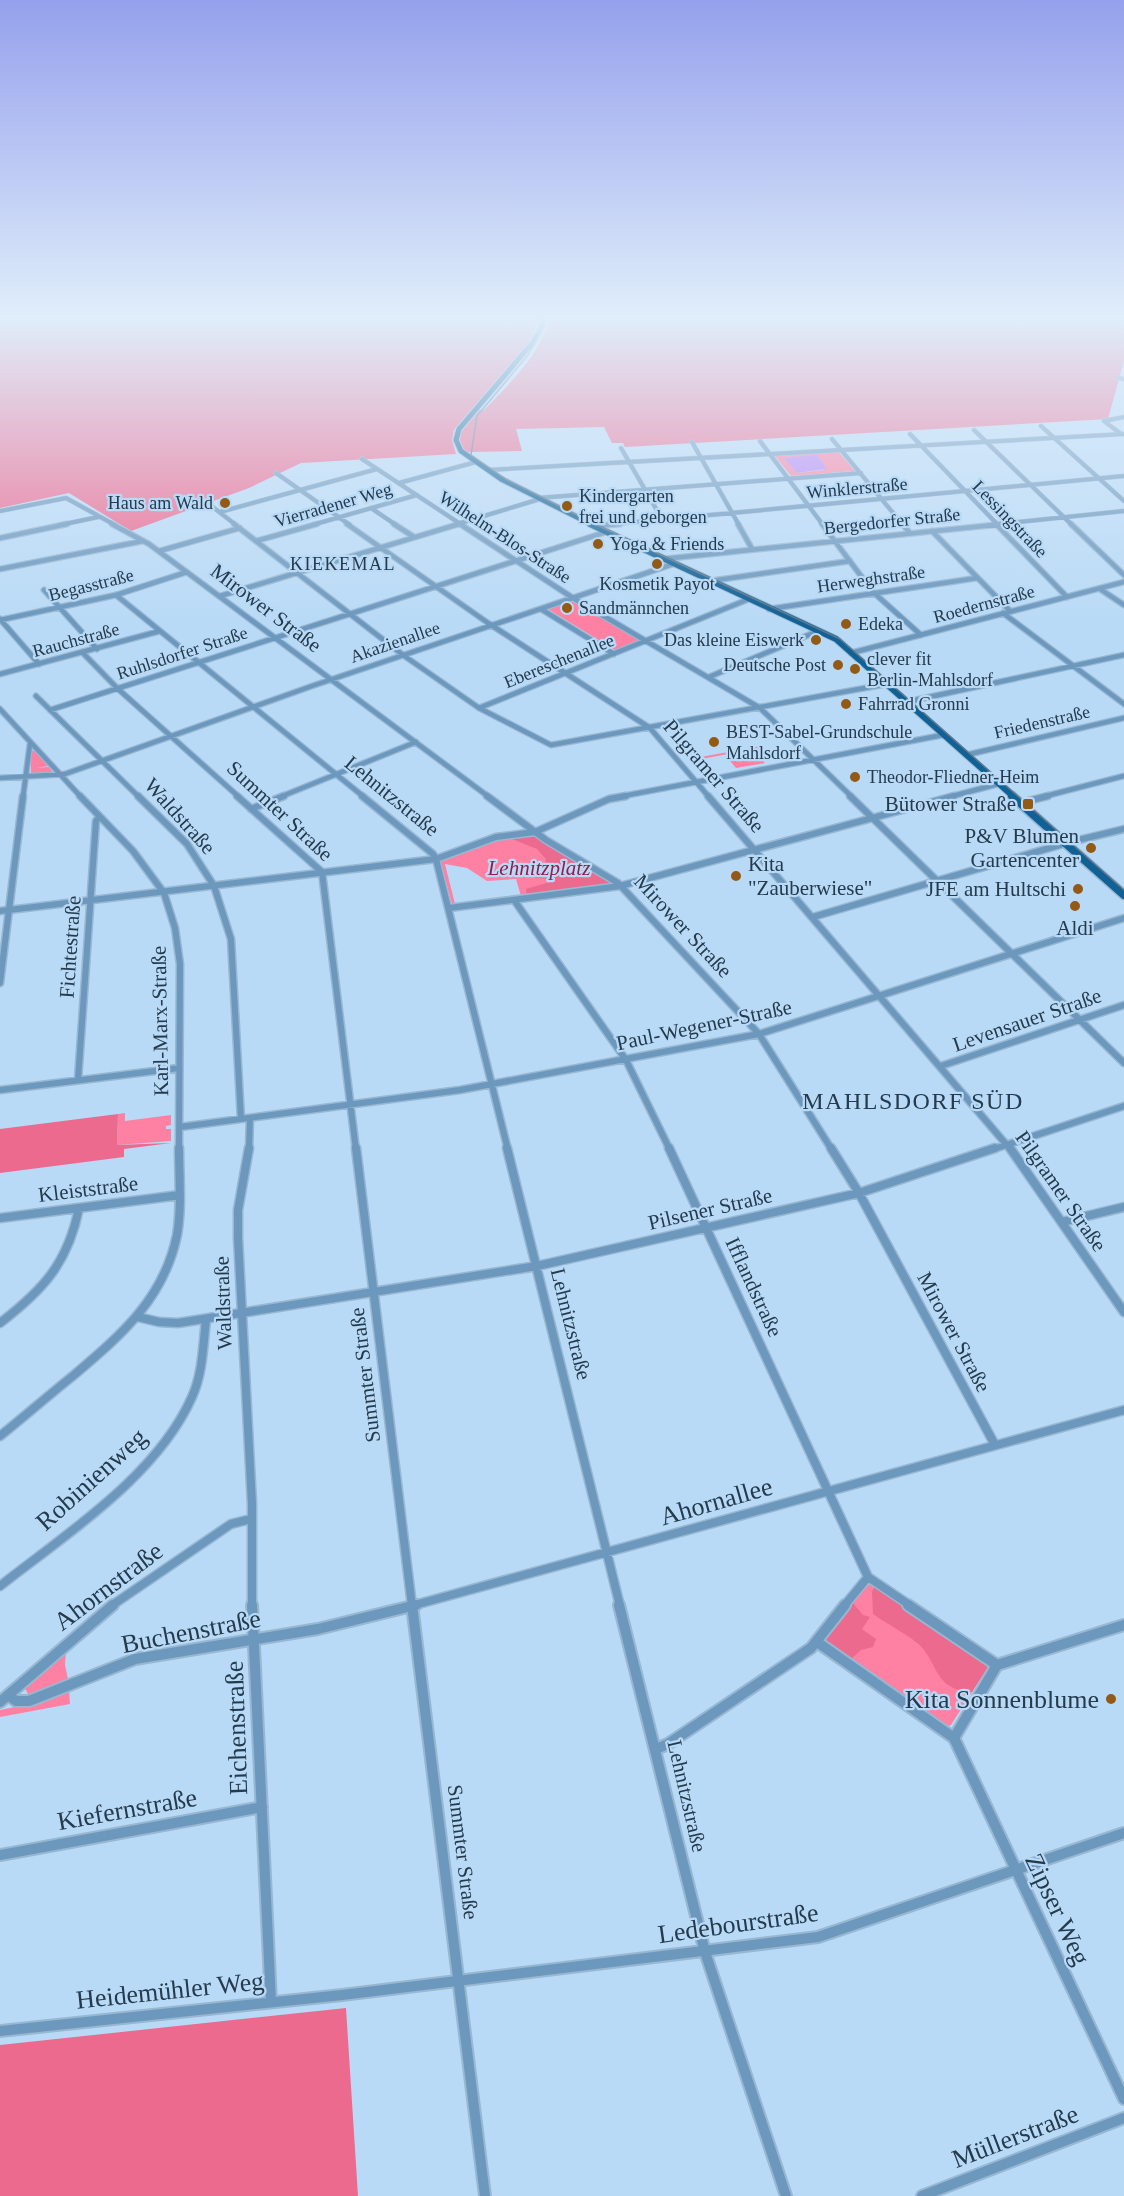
<svg xmlns="http://www.w3.org/2000/svg" width="1124" height="2196" font-family="'Times New Roman',serif">
  <style>
    .green { fill: #fe80a2; fill-rule: evenodd }
    .forest { fill: #ed6a8f }
    .water { fill: #b984f3 }
    .lines { fill: none; stroke-linecap: round; stroke-linejoin: round }
    .minor-far4-casing { stroke: #98b7d1; stroke-width: 5 }
    .minor-far3-casing { stroke: #98b7d1; stroke-width: 7 }
    .minor-far2-casing { stroke: #98b7d1; stroke-width: 9 }
    .minor-far1-casing { stroke: #98b7d1; stroke-width: 11 }
    .minor-casing { stroke: #98b7d1; stroke-width: 14 }
    .major-far2-casing { stroke: #98b7d1; stroke-width: 7 }
    .major-far1-casing { stroke: #98b7d1; stroke-width: 8 }
    .major-casing { stroke: #98b7d1; stroke-width: 11 }
    .minor-far4 { stroke: #6c98be; stroke-width: 4 }
    .minor-far3 { stroke: #6c98be; stroke-width: 4.5 }
    .minor-far2 { stroke: #6c98be; stroke-width: 6 }
    .minor-far1 { stroke: #6c98be; stroke-width: 8 }
    .minor { stroke: #6c98be; stroke-width: 10 }
    .major-far2 { stroke: #106196; stroke-width: 5 }
    .major-far1 { stroke: #106196; stroke-width: 6 }
    .major { stroke: #106196; stroke-width: 8 }
    .tram { stroke: #5d778e; stroke-width: 1.5 }
    .poi-dot { fill: #935a16; stroke: #b9daf6; stroke-width: 2 }
    .labels { text-anchor: middle; stroke-width: 4.5; stroke-linejoin: round; paint-order: stroke }
    .far-street-label { font-size: 18px; fill: #243a4d; stroke: #b9daf6 }
    .far-poi-label { font-size: 18px; fill: #243a4d; stroke: #b9daf6; text-anchor: start }
    .far-neighbourhood-label { font-size: 18px; letter-spacing: 1.5px; fill: #243a4d; stroke: #b9daf6 }
    .street-label { font-size: 21px; fill: #243a4d; stroke: #b9daf6 }
    .poi-label { font-size: 21px; fill: #243a4d; stroke: #b9daf6; text-anchor: end }
    .park-label { font-size: 21px; font-style: italic; fill: #931c48; stroke: #b9daf6 }
    .quarter-label { font-size: 24px; letter-spacing: 1.5px; fill: #243a4d; stroke: #b9daf6 }
    .near-street-label { font-size: 26px; fill: #243a4d; stroke: #b9daf6 }
    .near-poi-label { font-size: 26px; fill: #243a4d; stroke: #b9daf6; text-anchor: end }
  </style>
  <rect width="100%" height="100%" fill="#b9daf6"/>
  <path class="green" d="M838,451L855,471L791,476L774,455ZM818,456L824,470L797,473L785,458Z
    M572,601L639,640L615,650L548,609Z
    M761,746L766,752L757,753L765,763L736,768L726,756L755,749L696,760L695,758Z
    M31,751H35L49,766L36,768L49,767L54,774H31Z
    M536,835L612,883L521,896L516,879L487,881L467,868L445,864L455,904H452L440,860L497,839Z
    M125,1113V1121L171,1115V1125L166,1126V1129H171V1141L117,1145L118,1114Z
    M870,1584L875,1585L988,1667L951,1725L942,1728L824,1643L826,1633L863,1589Z
    M66,1650L65,1665L69,1684L29,1696L24,1686Z
    M69,1690L70,1704L0,1717V1710L34,1703Z"/>
  <path class="forest" d="M0,314H540C531,357 481,396 454,430L452,440L456,454L301,463L249,488L131,531L69,493L0,508Z
    M567,314H1124V361L1108,419L625,447L623,443H612L604,427L516,429L522,451L466,452C448,438 468,421 479,410H484C507,386 546,350 549,315Z
    M525,835H536L612,883L526,895V889L550,882L548,879L532,877L524,872L526,868L545,863L546,859L537,849L512,839L514,836Z
    M118,1114L117,1145L171,1143L124,1149V1157L0,1173V1129Z
    M875,1585L987,1662L988,1667L972,1692C931,1689 940,1661 916,1642C903,1632 887,1624 873,1614L872,1592Z
    M852,1602L863,1615L870,1617L862,1629L876,1639L873,1647L861,1650L849,1661L824,1643L826,1633Z
    M346,2008L358,2196H0V2045Z"/>
  <path class="water" d="M817,455L827,469L797,473L784,458Z"/>
  <g class="lines">
    <g class="minor-far4-casing">
      <path id="minor-far4" d="M1119,378L1124,379
        M1104,421L1121,434
        M1104,421L1124,417
        M1041,426L1124,501
        M974,430L1072,525
        M910,434L998,525
        M832,439L903,525
        M760,441L823,525
        M692,442L739,525
        M621,448L662,519
        M362,459L462,525
        M488,470L1124,434
        M276,473L350,525
        M399,483L476,462
        M538,498L861,473
        M205,501L236,525
        M371,508L396,525
        M0,511L66,498L115,525
        M220,512L377,469
        M60,525L98,517
        M312,525L417,495
        M454,525L540,499
        M604,525L1124,476
        M989,525L1124,511"/>
    </g>
    <g class="minor-far3-casing">
      <path id="minor-far3" d="M112,524L149,544L489,797
        M234,524L403,655L479,708L551,745L887,684
        M347,524L488,623L650,728L709,797
        M394,524L414,537
        M460,524L573,598L760,708L852,797
        M738,524L752,549
        M822,524L873,592L921,635
        M902,524L910,533
        M996,524L1067,597
        M1071,524L1124,575
        M594,526L620,524
        M932,531L1010,611
        M0,538L67,524
        M256,541L317,524
        M159,551L240,528
        M663,559L1003,524
        M0,569L143,541
        M710,581L850,561
        M1100,589L1124,605
        M44,590L97,649
        M116,595L364,797
        M220,596L459,524
        M541,609L614,654
        M769,609L977,578
        M1003,613L1124,704
        M0,619L39,664
        M0,620L116,595L187,572
        M82,652L117,688L239,797
        M851,653L1124,582
        M0,674L160,631
        M709,677L818,631
        M36,696L139,797
        M906,702L1124,655
        M479,708L749,599
        M0,709L81,797
        M50,710L606,532
        M966,755L1124,718
        M0,778L65,774L312,686L673,564
        M23,797L30,744
        M280,797L416,742
        M618,797L943,735
        M949,797L998,784
        M1042,797L1124,776"/>
    </g>
    <g class="minor-far2-casing">
      <path id="minor-far2" d="M80,796L133,851L164,893L175,928L180,964L179,1150
        M138,796L187,844L214,886L231,939L241,1119
        M237,796L322,872L356,1150
        M362,796L433,854L436,859L508,1150
        M487,796L546,840L618,883L759,1034L832,1150
        M708,796L1011,1150
        M850,796L1124,1063
        M1020,803L1048,796
        M251,809L284,796
        M514,900L626,1060L670,1150
        M449,908L620,886L954,796
        M0,911L436,859L496,837L535,832L609,799L626,796
        M813,917L1070,842L1124,829
        M0,983L23,796
        M941,1066L1124,1005
        M78,1080L96,821L99,817
        M0,1090L179,1068
        M180,1127L460,1090L759,1034L1124,918
        M249,1150L250,1118
        M991,1150L1124,1106"/>
    </g>
    <g class="minor-far1-casing">
      <path id="minor-far1" d="M249,1148L238,1210V1238L252,1504V1606
        M356,1148L412,1606
        M507,1148L620,1606
        M669,1148L868,1577
        M831,1148L859,1193L995,1445
        M1010,1148L1124,1312
        M0,1218L180,1195
        M1062,1222L1124,1207
        M138,1317L159,1322L178,1323L537,1266L859,1193L995,1148
        M0,1323C43,1290 68,1263 79,1208
        M0,1436C25,1416 49,1395 74,1375C121,1335 164,1299 177,1235C182,1207 179,1177 179,1148
        M868,1577L911,1606
        M0,1586C66,1534 157,1476 192,1397C203,1373 203,1345 206,1320
        M111,1606L231,1524L251,1519
        M411,1606L1124,1410
        M844,1606L868,1577"/>
    </g>
    <g class="minor-casing">
      <path id="minor" d="M252,1605L271,2002
        M412,1605L485,2196
        M619,1605L705,1952L786,2196
        M908,1605L997,1665
        M817,1642L954,1738L997,1665
        M997,1665L1124,1625
        M8,1695L16,1701H29L135,1659L318,1629L416,1605
        M0,1702L113,1605
        M954,1738L1124,2099
        M656,1749L668,1744L811,1648L845,1605
        M0,1855L262,1807
        M0,2031L342,1995L818,1937L1124,1833
        M922,2196L1124,2118"/>
    </g>
    <g class="major-far2-casing">
      <path id="major-far2" d="M544,314L541,328L533,342L459,429L456,440L461,451L501,479L593,525"/>
    </g>
    <g class="major-far1-casing">
      <path id="major-far1" d="M590,524L836,639L1014,797"/>
    </g>
    <g class="major-casing">
      <path id="major" d="M1012,796L1124,895"/>
    </g>
    <use href="#minor-far4" class="minor-far4"/>
    <use href="#minor-far3" class="minor-far3"/>
    <use href="#minor-far2" class="minor-far2"/>
    <use href="#minor-far1" class="minor-far1"/>
    <use href="#minor" class="minor"/>
    <use href="#major-far2" class="major-far2"/>
    <use href="#major-far1" class="major-far1"/>
    <use href="#major" class="major"/>
    <path class="tram" d="M546,314L544,327L528,355L477,416L471,455L506,479L597,525L840,639L1124,890"/>
  </g>
  <linearGradient id="sky" x2="0" y2="1"><stop stop-color="#95a1ec"/><stop offset="0.51" stop-color="#e0eefb"/><stop offset="1" stop-color="#e0eefb" stop-opacity="0"/></linearGradient>
  <rect width="1124" height="621" fill="url(#sky)"/>
  <g class="poi-dot">
    <circle cx="225" cy="503" r="6"/>
    <circle cx="567" cy="506" r="6"/>
    <circle cx="598" cy="544" r="6"/>
    <circle cx="657" cy="564" r="6"/>
    <circle cx="567" cy="608" r="6"/>
    <circle cx="846" cy="624" r="6"/>
    <circle cx="816" cy="640" r="6"/>
    <circle cx="838" cy="665" r="6"/>
    <circle cx="855" cy="669" r="6"/>
    <circle cx="846" cy="704" r="6"/>
    <circle cx="714" cy="742" r="6"/>
    <circle cx="855" cy="777" r="6"/>
    <rect x="1022" y="798" width="12" height="12" rx="3"/>
    <circle cx="1091" cy="848" r="6"/>
    <circle cx="736" cy="876" r="6"/>
    <circle cx="1078" cy="889" r="6"/>
    <circle cx="1075" cy="906" r="6"/>
    <circle cx="1111" cy="1699" r="6"/>
  </g>
  <g class="labels">
    <g class="far-street-label">
      <text transform="translate(857 488) rotate(-5)" y="6">Winklerstraße</text>
      <text transform="translate(333 505) rotate(-16)" y="6">Vierradener Weg</text>
      <text transform="translate(1010 519) rotate(46)" y="6">Lessingstraße</text>
      <text transform="translate(892 521) rotate(-6)" y="6">Bergedorfer Straße</text>
      <text transform="translate(505 537) rotate(33)" y="6">Wilhelm-Blos-Straße</text>
      <text transform="translate(871 579) rotate(-8)" y="6">Herweghstraße</text>
      <text transform="translate(91 585) rotate(-14)" y="6">Begasstraße</text>
      <text transform="translate(984 604) rotate(-15)" y="6">Roedernstraße</text>
      <text transform="translate(76 640) rotate(-15)" y="6">Rauchstraße</text>
      <text transform="translate(395 642) rotate(-19)" y="6">Akazienallee</text>
      <text transform="translate(182 653) rotate(-18)" y="6">Ruhlsdorfer Straße</text>
      <text transform="translate(559 661) rotate(-22)" y="6">Ebereschenallee</text>
      <text transform="translate(1042 722) rotate(-13)" y="6">Friedenstraße</text>
    </g>
    <g class="far-poi-label">
      <text x="579" y="502">Kindergarten<tspan x="579" dy="21">frei und geborgen</tspan></text>
      <text x="213" y="509" text-anchor="end">Haus am Wald</text>
      <text x="610" y="550">Yoga &amp; Friends</text>
      <text x="657" y="590" text-anchor="middle">Kosmetik Payot</text>
      <text x="579" y="614">Sandmännchen</text>
      <text x="858" y="630">Edeka</text>
      <text x="804" y="646" text-anchor="end">Das kleine Eiswerk</text>
      <text x="867" y="665">clever fit<tspan x="867" dy="21">Berlin-Mahlsdorf</tspan></text>
      <text x="826" y="671" text-anchor="end">Deutsche Post</text>
      <text x="858" y="710">Fahrrad Gronni</text>
      <text x="726" y="738">BEST-Sabel-Grundschule<tspan x="726" dy="21">Mahlsdorf</tspan></text>
      <text x="867" y="783">Theodor-Fliedner-Heim</text>
    </g>
    <g class="far-neighbourhood-label">
      <text x="343" y="570">KIEKEMAL</text>
    </g>
    <g class="street-label">
      <text transform="translate(266 608) rotate(37)" y="7">Mirower Straße</text>
      <text transform="translate(714 776) rotate(49)" y="7">Pilgramer Straße</text>
      <text transform="translate(392 796) rotate(39)" y="7">Lehnitzstraße</text>
      <text transform="translate(280 811) rotate(43)" y="7">Summter Straße</text>
      <text transform="translate(180 816) rotate(48)" y="7">Waldstraße</text>
      <text transform="translate(683 926) rotate(47)" y="7">Mirower Straße</text>
      <text transform="translate(70 947) rotate(-86)" y="7">Fichtestraße</text>
      <text transform="translate(1027 1020) rotate(-19)" y="7">Levensauer Straße</text>
      <text transform="translate(160 1021) rotate(-91)" y="7">Karl-Marx-Straße</text>
      <text transform="translate(704 1025) rotate(-12)" y="7">Paul-Wegener-Straße</text>
      <text transform="translate(88 1189) rotate(-7)" y="7">Kleiststraße</text>
      <text transform="translate(1061 1191) rotate(55)" y="7">Pilgramer Straße</text>
      <text transform="translate(710 1209) rotate(-13)" y="7">Pilsener Straße</text>
      <text transform="translate(754 1287) rotate(65)" y="7">Ifflandstraße</text>
      <text transform="translate(223 1303) rotate(-92)" y="7">Waldstraße</text>
      <text transform="translate(571 1324) rotate(76)" y="7">Lehnitzstraße</text>
      <text transform="translate(954 1332) rotate(62)" y="7">Mirower Straße</text>
      <text transform="translate(365 1375) rotate(-97)" y="7">Summter Straße</text>
      <text transform="translate(687 1796) rotate(77)" y="7">Lehnitzstraße</text>
      <text transform="translate(463 1852) rotate(83)" y="7">Summter Straße</text>
    </g>
    <g class="poi-label">
      <text x="1016" y="811">Bütower Straße</text>
      <text x="1079" y="843">P&amp;V Blumen<tspan x="1079" dy="24">Gartencenter</tspan></text>
      <text x="748" y="871" text-anchor="start">Kita<tspan x="748" dy="24">"Zauberwiese"</tspan></text>
      <text x="1066" y="896">JFE am Hultschi</text>
      <text x="1075" y="935" text-anchor="middle">Aldi</text>
    </g>
    <g class="park-label">
      <text x="539" y="875">Lehnitzplatz</text>
    </g>
    <g class="quarter-label">
      <text x="913" y="1109">MAHLSDORF SÜD</text>
    </g>
    <g class="near-street-label">
      <text transform="translate(91 1479) rotate(-42)" y="9">Robinienweg</text>
      <text transform="translate(716 1501) rotate(-16)" y="9">Ahornallee</text>
      <text transform="translate(108 1586) rotate(-37)" y="9">Ahornstraße</text>
      <text transform="translate(191 1631) rotate(-11)" y="9">Buchenstraße</text>
      <text transform="translate(236 1728) rotate(-92)" y="9">Eichenstraße</text>
      <text transform="translate(127 1809) rotate(-10)" y="9">Kiefernstraße</text>
      <text transform="translate(1058 1909) rotate(65)" y="9">Zipser Weg</text>
      <text transform="translate(738 1923) rotate(-8)" y="9">Ledebourstraße</text>
      <text transform="translate(170 1990) rotate(-6)" y="9">Heidemühler Weg</text>
      <text transform="translate(1015 2136) rotate(-21)" y="9">Müllerstraße</text>
    </g>
    <g class="near-poi-label">
      <text x="1099" y="1708">Kita Sonnenblume</text>
    </g>
  </g>
</svg>
